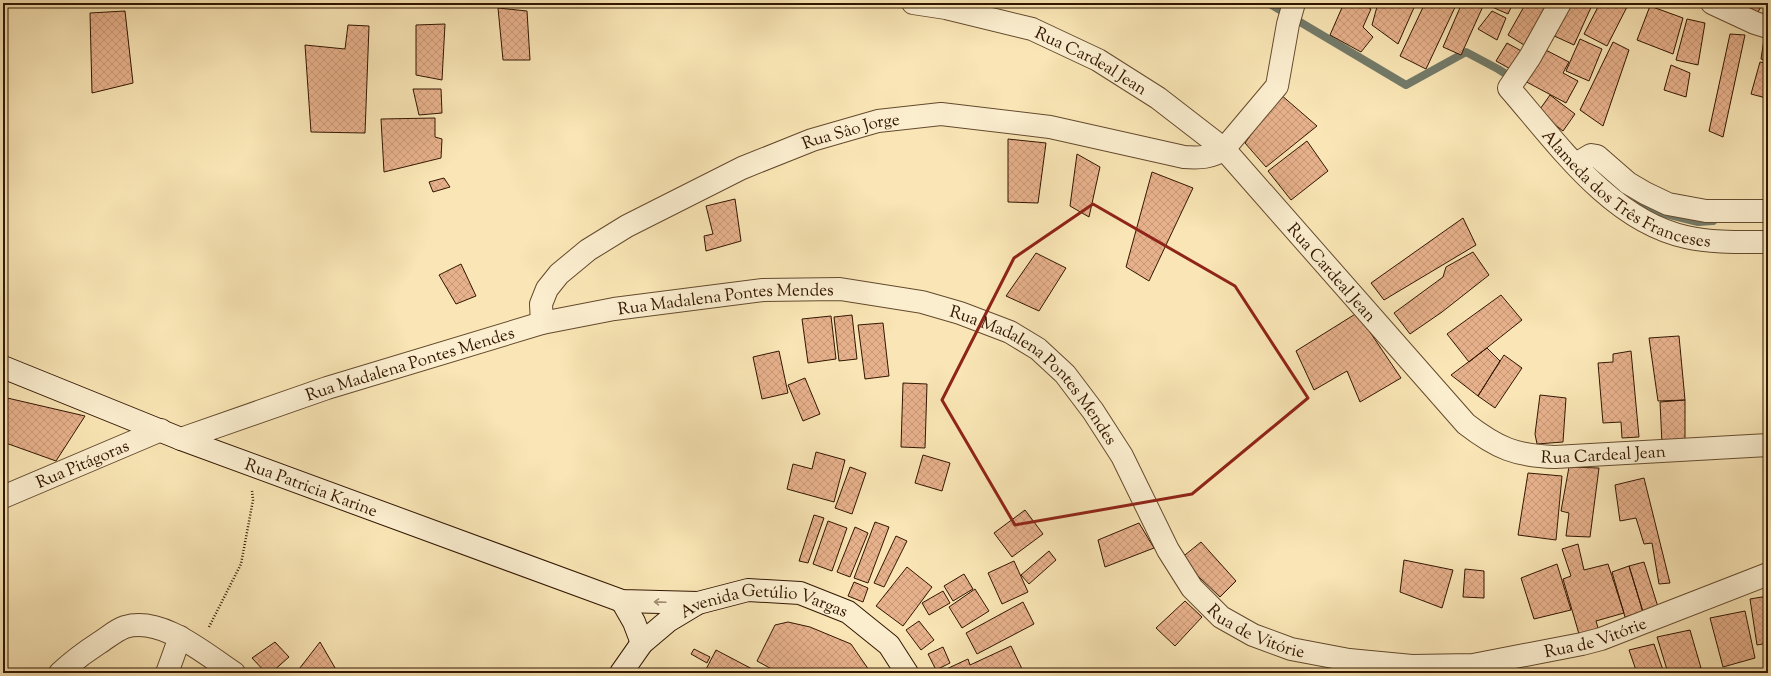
<svg xmlns="http://www.w3.org/2000/svg" width="1771" height="676" font-family="'Sorts Mill Goudy',serif">
  <style>
    .lines { fill: none; stroke-linecap: round; stroke-linejoin: round }
    .stream { stroke: #737b6a; stroke-width: 8 }
    .building { fill: url(#building-cross-hatch); stroke: #321600 }
    .minor-casing { stroke: #644a2d; stroke-width: 24 }
    .secondary-casing { stroke: #321600; stroke-width: 24 }
    .path { stroke: #321600; stroke-width: 2.5; stroke-dasharray: 1 2; stroke-linecap: butt }
    .minor { stroke: #fbeecf; stroke-width: 22 }
    .secondary { stroke: #fbeecf; stroke-width: 22 }
    .oneway { stroke: #a18d72 }
    .marked { fill: none; stroke: #8f2418; stroke-width: 3; stroke-linejoin: round }
    .labels { text-anchor: middle; stroke-width: 3.5; stroke-linejoin: round; paint-order: stroke }
    .street-label { font-size: 17px; fill: #321600; stroke: #fbeecf }
  </style>
  <defs>
    <pattern id="building-cross-hatch" width="8" height="8" patternUnits="userSpaceOnUse"><rect width="8" height="8" fill="#e7b18c"/><path d="M0 0l8 8M0 8l8-8" fill="none" stroke="#c79877"/></pattern>
  </defs>
  <rect width="100%" height="100%" fill="#f9e5b5"/>
  <filter id="stains"><feTurbulence type="fractalNoise" baseFrequency=".005" numOctaves="4"/><feColorMatrix values="0 0 0 0 .2 0 0 0 0 .09 0 0 0 0 .02 0 0 0 .5 -.17"/></filter>
  <radialGradient id="worn" r=".72"><stop offset=".6" stop-color="#630" stop-opacity="0"/><stop offset="1" stop-color="#630" stop-opacity=".3"/></radialGradient>
  <g class="lines">
    <path class="stream" d="M1268,3L1406,85L1466,52L1498,69L1514,79
      M1592,168L1613,183
      M1638,200L1654,211L1698,222L1713,221"/>
  </g>
  <path class="building" d="M1344,3H1361L1371,9L1363,27L1373,37L1361,52L1330,35Z
    M1378,3H1416L1398,44L1372,25Z
    M1425,3H1457L1426,69L1400,56Z
    M1462,3L1484,4L1461,55L1443,47Z
    M1496,3H1513L1508,14L1492,7Z
    M1526,3H1554L1532,50L1508,35Z
    M1565,3H1593L1574,45L1550,34Z
    M1600,3H1629L1607,46L1584,34Z
    M1740,3H1763L1758,12L1739,6Z
    M1650,6L1683,18L1673,54L1637,40Z
    M498,8L527,11L530,60H503Z
    M125,11L133,83L92,93L90,13Z
    M1492,11L1506,18L1497,40L1478,29Z
    M1687,19L1705,23L1698,65L1676,60Z
    M445,24L442,80L416,75V25Z
    M348,25L369,26L365,133L311,132L305,45L345,49Z
    M1730,34L1745,35L1723,137L1709,131Z
    M1580,39L1602,49L1589,81L1566,71Z
    M1764,39L1768,40V61L1761,59Z
    M1613,42L1629,50L1603,126L1580,110Z
    M1507,43L1525,53L1514,71L1496,61Z
    M1538,46L1569,62L1563,73L1578,81L1566,103L1521,79Z
    M1760,62L1768,64V88L1766,98L1751,94Z
    M1671,65L1690,73L1686,97L1664,90Z
    M413,89H441L442,113L419,115Z
    M1280,94L1317,126L1266,167L1245,143Z
    M1550,95L1575,114L1563,131L1538,112Z
    M435,118V137L442,139L441,158L384,172L381,119Z
    M1008,139L1046,143L1038,203L1008,202Z
    M1307,141L1328,171L1291,200L1268,171Z
    M1077,154L1100,167L1089,217L1070,206Z
    M1152,172L1193,188L1149,281L1126,267Z
    M444,178L450,187L433,192L429,182Z
    M735,199L741,241L706,251L704,236L713,234L706,206Z
    M1463,218L1476,245L1384,300L1371,283Z
    M1473,252L1489,275L1442,312L1410,334L1394,313L1443,277L1446,267Z
    M1036,253L1066,268L1039,311L1006,296Z
    M461,264L476,296L456,304L439,275Z
    M1501,295L1522,320L1469,362L1447,334Z
    M1357,313L1401,378L1360,402L1347,371L1314,390L1296,351Z
    M852,315L857,359L839,361L834,317Z
    M831,316L836,359L808,363L802,319Z
    M883,323L889,376L865,379L858,325Z
    M1679,336L1685,400L1658,401L1649,338Z
    M1487,348L1500,361L1478,396L1451,375Z
    M779,351L788,393L762,399L753,357Z
    M1631,351L1639,437L1622,438L1621,422L1603,423L1598,363L1613,362V354Z
    M1504,355L1522,368L1495,408L1478,396Z
    M805,378L820,414L803,421L788,385Z
    M903,383L927,384L925,448L901,447Z
    M1540,395L1566,398L1563,442L1537,444L1535,434Z
    M3,397L85,416L56,461L3,442Z
    M1685,400V444H1662L1660,402Z
    M816,452L845,460L834,502L787,489L793,464L812,469Z
    M923,455L950,463L942,491L915,483Z
    M850,467L866,473L852,514L835,508Z
    M1569,467L1599,468L1590,537L1566,536L1569,513L1561,511Z
    M1528,473L1562,476L1556,540L1518,535Z
    M1644,478L1670,583L1659,584L1652,543L1644,544L1636,518L1620,521L1615,485Z
    M1025,510L1043,534L1012,557L994,533Z
    M814,515L824,518L808,563L799,561Z
    M828,521L847,528L832,571L813,564Z
    M875,522L889,527L868,583L854,578Z
    M1139,523L1154,548L1105,567L1098,540Z
    M855,527L868,533L850,577L837,572Z
    M896,536L907,541L884,587L874,583Z
    M1201,542L1236,581L1220,597L1180,559Z
    M1578,544L1584,570L1608,564L1624,613L1596,621L1600,635L1581,641L1563,579L1571,576L1562,549Z
    M1049,551L1056,560L1029,584L1021,575Z
    M1404,560L1453,570L1442,608L1400,592Z
    M1014,561L1028,592L1002,604L988,573Z
    M1644,562L1658,607L1643,612L1629,566Z
    M1557,564L1571,610L1534,619L1521,578Z
    M1629,566L1643,612L1625,617L1612,572Z
    M907,567L932,587L903,626L876,606Z
    M1465,569L1484,571V598L1463,597Z
    M964,574L973,589L953,601L944,586Z
    M854,582L868,588L863,602L848,596Z
    M975,589L989,611L962,628L949,607Z
    M943,591L950,603L929,615L922,603Z
    M1768,596V643L1757,645L1750,599Z
    M1185,601L1202,617L1175,646L1156,628Z
    M1023,602L1034,624L977,654L966,633Z
    M1745,611L1755,658L1723,667L1710,618Z
    M919,621L934,640L921,650L906,630Z
    M788,622L810,627L851,644L871,673H779L757,661L775,625Z
    M1690,630L1701,668L1668,673L1657,637Z
    M275,642L289,657L271,673H266L252,658Z
    M320,642L338,673H296Z
    M1654,644L1664,673H1637L1629,650Z
    M1011,646L1024,673L940,672L968,659L970,665Z
    M943,647L950,663L936,670L928,654Z
    M694,649L710,657L707,663L691,654Z
    M716,650L756,671L755,673H704Z"/>
  <g class="lines">
    <g class="minor-casing">
      <g id="minor">
        <path id="s1" d="M913,3L946,8L1032,29L1098,60L1158,98L1224,149L1466,424C1497,448 1516,456 1555,457L1768,445"/>
        <path id="s2" d="M1560,3L1530,57L1509,88C1557,143 1611,221 1686,237C1712,243 1741,242 1768,242"/>
        <path d="M1712,3L1755,23L1768,27"/>
        <path d="M1576,164L1591,155L1597,156L1628,183L1645,193L1668,204L1706,211H1768"/>
        <path id="s3" d="M542,323L541,304L547,289L559,274L588,250L627,226L742,168L812,140L878,121L941,114L1050,127L1184,157C1199,158 1212,158 1224,149L1277,86L1288,24L1294,3"/>
        <path id="s4" d="M181,439L327,388L542,323L614,309L763,290L840,289L922,302L960,313L1010,332L1038,349L1065,374L1093,411L1122,456L1168,550L1192,588L1221,617L1253,635L1291,649L1349,660L1412,666L1473,665L1582,644L1601,639L1768,574"/>
        <path id="s5" d="M3,497L161,430"/>
        <path d="M60,673C72,662 85,652 99,643C107,638 116,630 125,627C162,616 205,654 234,673"/>
        <path d="M167,673L180,637"/>
      </g>
    </g>
    <g class="secondary-casing">
      <g id="secondary">
        <path id="s6" d="M3,367L181,439L622,601L698,603"/>
        <path d="M622,601L634,622L642,643"/>
        <path id="s7" d="M621,673L642,643L668,621L698,603L748,590L800,593L848,612L889,645L907,673"/>
      </g>
    </g>
    <path class="path" d="M209,627L241,564L253,500L252,491"/>
    <use href="#minor" class="minor"/>
    <use href="#secondary" class="secondary"/>
  </g>
  <defs><path id="oneway-shaft" d="M-6 0H5M1.5-3L5.5 0L1.5 3" fill="none" stroke-width="1.6" stroke-linecap="round" stroke-linejoin="round"/></defs>
  <use class="oneway" href="#oneway-shaft" transform="translate(660 602) rotate(-178)"/>
  <path class="marked" d="M1093,204L1235,286L1308,398L1192,494L1015,525L942,400L1014,258Z"/>
  <g class="labels">
    <g class="street-label">
      <text dy="6" stroke="none"><textPath href="#s1" startOffset="189">Rua Cardeal Jean</textPath></text>
      <text dy="6" stroke="none"><textPath href="#s3" startOffset="382">Rua Sâo Jorge</textPath></text>
      <text dy="6" stroke="none"><textPath href="#s2" startOffset="258">Alameda dos Três Franceses</textPath></text>
      <text dy="6" stroke="none"><textPath href="#s1" startOffset="513">Rua Cardeal Jean</textPath></text>
      <text dy="6" stroke="none"><textPath href="#s4" startOffset="565">Rua Madalena Pontes Mendes</textPath></text>
      <text dy="6" stroke="none"><textPath href="#s4" startOffset="241">Rua Madalena Pontes Mendes</textPath></text>
      <text dy="6" stroke="none"><textPath href="#s4" startOffset="901">Rua Madalena Pontes Mendes</textPath></text>
      <text dy="6" stroke="none"><textPath href="#s1" startOffset="861">Rua Cardeal Jean</textPath></text>
      <text dy="6" stroke="none"><textPath href="#s5" startOffset="86">Rua Pitágoras</textPath></text>
      <text dy="6" stroke="none"><textPath href="#s6" startOffset="331">Rua Patricia Karine</textPath></text>
      <text dy="6" stroke="none"><textPath href="#s7" startOffset="173">Avenida Getúlio Vargas</textPath></text>
      <text dy="6" stroke="none"><textPath href="#s4" startOffset="1254">Rua de Vitórie</textPath></text>
      <text dy="6" stroke="none"><textPath href="#s4" startOffset="1602">Rua de Vitórie</textPath></text>
    </g>
  </g>
  <rect width="1771" height="676" fill="none" stroke="#f9e5b5" stroke-width="16"/>
  <rect x="4" y="4" width="1763" height="668" fill="none" stroke="#321600" stroke-width="2"/>
  <rect x="8" y="8" width="1755" height="660" fill="none" stroke="#321600"/>
  <rect width="100%" height="100%" filter="url(#stains)"/>
  <rect width="100%" height="100%" fill="url(#worn)"/>
</svg>
